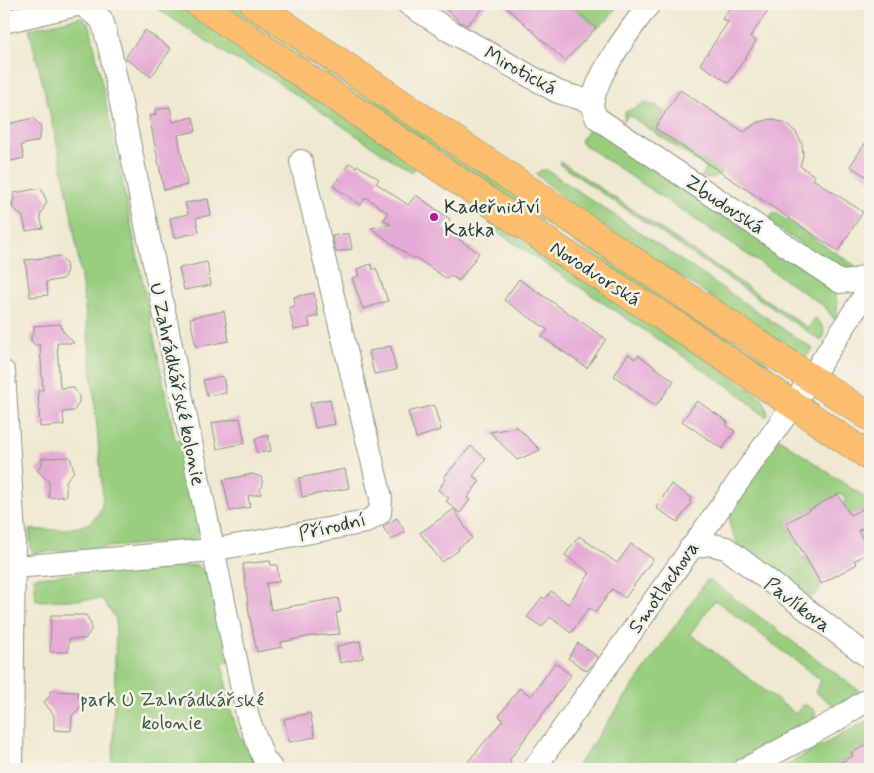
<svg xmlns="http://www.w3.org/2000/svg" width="874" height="773" font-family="Mynerve,sans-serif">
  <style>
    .green { fill: #99ce7f; stroke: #5c865a }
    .building { fill: #e5abd6 }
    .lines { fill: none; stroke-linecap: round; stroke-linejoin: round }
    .minor-casing { stroke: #889382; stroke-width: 24 }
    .major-casing { stroke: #889382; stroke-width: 29 }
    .minor { stroke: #fff; stroke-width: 22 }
    .major { stroke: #fbbd6e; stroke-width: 28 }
    .poi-dot { fill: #b5179e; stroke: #f7f3e8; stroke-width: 2 }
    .labels { text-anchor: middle; stroke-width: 5; stroke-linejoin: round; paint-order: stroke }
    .street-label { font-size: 20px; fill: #1f3d34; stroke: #f7f3e8 }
    .poi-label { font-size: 20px; fill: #1f3d34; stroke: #f7f3e8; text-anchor: start }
    .park-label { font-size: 20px; fill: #375a43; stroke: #f7f3e8 }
  </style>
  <rect width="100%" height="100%" fill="#f7f3e8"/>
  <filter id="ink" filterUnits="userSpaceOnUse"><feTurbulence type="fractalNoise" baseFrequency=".02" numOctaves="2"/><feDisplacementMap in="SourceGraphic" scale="10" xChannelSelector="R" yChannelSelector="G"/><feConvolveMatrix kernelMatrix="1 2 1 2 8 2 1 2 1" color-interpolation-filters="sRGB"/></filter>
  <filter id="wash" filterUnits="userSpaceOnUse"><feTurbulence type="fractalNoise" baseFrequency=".0096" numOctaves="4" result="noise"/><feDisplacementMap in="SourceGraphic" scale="20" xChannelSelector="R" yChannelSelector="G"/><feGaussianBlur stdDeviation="1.12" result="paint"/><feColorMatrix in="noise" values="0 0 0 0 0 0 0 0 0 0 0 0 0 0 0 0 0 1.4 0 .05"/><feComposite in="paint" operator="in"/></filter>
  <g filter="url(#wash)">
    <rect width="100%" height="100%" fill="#f0e9d1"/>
    <path class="green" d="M164,4H178L403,155L416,167L412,173L267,75L231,57L156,8Z
      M570,4H612L616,8L607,20L596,28Z
      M236,5L768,362L769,370L762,371L229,8L231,6Z
      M81,17L90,25L175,440H181L201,526L194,540L33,553L31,549L29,530C57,528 99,536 103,499C96,414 89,328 76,243C65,171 47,100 29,29Z
      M648,102L650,105H655L665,112L655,128L721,172C715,178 709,180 701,177L707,168L629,115L624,121L625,112Z
      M591,125L831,287C838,299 839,307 835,320L824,306L580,142Z
      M560,161L808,328L815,318C823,325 827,331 821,341L559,164Z
      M541,170H547L813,349L805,358L575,208L536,174Z
      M774,212L863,271L850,273L837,268L768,222Z
      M498,228L544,250L761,397L765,403L768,415L766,417L735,391L496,231Z
      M778,438L870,501V546L868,541L865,543L858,531L870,524L862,509L850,515L843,503L846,501L841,493L786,523L798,545L796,547L802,558L805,557L821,584L819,590L814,596L806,597L741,550C735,540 729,530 730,518C733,498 766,456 778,438Z
      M198,565L208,575V579H212L229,662L222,663L230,707L237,730L259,769H110L113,754L116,619L102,599L36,601L34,577Z
      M707,580H710L862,693L840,708L834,706L815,692L821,680L715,600L690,634L796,714L803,705H806L815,711V722L727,769H575Z
      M870,719V746L867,748L866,745L852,753L853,756L828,769H779Z"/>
    <g id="blocks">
      <path class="building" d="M440,4H487L467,25L459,21Z
        M503,4H570L596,28L565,61Z
        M732,4H773L750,37L756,41L729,83L700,64L728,22L722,19Z
        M145,30L171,49L151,77L125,58Z
        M680,90L744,132L756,123L771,119L784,123L796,132L802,144L803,156L800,166L815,176L813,179L863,212L838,251L655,128Z
        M170,107L173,122L193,117L196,131L178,135L187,185L164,190L149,116L156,115L155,110Z
        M33,118L40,125L41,131L38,141L21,145L24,158L7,162L4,148V125Z
        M870,136V179L850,166Z
        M349,163L356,167L357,165L379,179L376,183L408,205L416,195L450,219L444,229L479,253L459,281L450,275L447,279L415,257L413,259L371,228L391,224L384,220L388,213L366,197L361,205L333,186Z
        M41,188L47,202L40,215L43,228L26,231L23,217L13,208L12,203L14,199V193Z
        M208,199L211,215L196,218L199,232L174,238L170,218L188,214L185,203Z
        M343,234H349L352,249L336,252L332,236Z
        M60,256L66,264L67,270L63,279L46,282L48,295L30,297L25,260Z
        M207,262L211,285L184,290L179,268Z
        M371,264L373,270L376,268L388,301L363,309L352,278L359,276L357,269Z
        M519,279L606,339L587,368L542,337L548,330L504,300Z
        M314,293L318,316L308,318L310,327L294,330L289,307L295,306L294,297Z
        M224,311L229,341L196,347L190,318Z
        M61,324L62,330L74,343H57L60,388L73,387L79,396V402L74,411L63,412L64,425L40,427L38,390H43L40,345H35L31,341V336L34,332V326Z
        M391,346L396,370L374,374L369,351Z
        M628,354L635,359L638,355L674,381L656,406L614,376Z
        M223,376L226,393L207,396L203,380Z
        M330,399L335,424L315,428L310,403Z
        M697,401L728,422L726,425L735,431L722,449L682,421Z
        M434,405L441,430L416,438L408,412Z
        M240,418L245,443L217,449L212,423Z
        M517,427L540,450L517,460L490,432Z
        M268,435L271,451L257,453L255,439Z
        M471,446L486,459L473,476L480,481L467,498L470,500L460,513L446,501L449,498L438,490L446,479L444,477Z
        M70,457L74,471L66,481V496L49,498V482L37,470L42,464V458Z
        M345,469L349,488L302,497L299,478Z
        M253,474L261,477L263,485L260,489L261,494L248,496L250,507L230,511L223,480Z
        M671,484L692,498L689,501L691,503L678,522L656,508Z
        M838,494L850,515L862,509L870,524L858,531L870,552L854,561L857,564L821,584L786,523Z
        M454,509L472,538L458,548L459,550L442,562L420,533Z
        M397,518L405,532L391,540L383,527Z
        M579,536L617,563L631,544L653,559L625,598L612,589L596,612L589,608L571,633L550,617L542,627L527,617L542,597L545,599L551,591L568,604L590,573L565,555Z
        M270,561L271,565H277L279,582L266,583L271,610L338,598L341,612L336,613L340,634L312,636L281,642L282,647L257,652L249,613L243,564Z
        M51,615H86L91,624V630L85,639H69L68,652H50Z
        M360,641L363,658L340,663L337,646Z
        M578,643L598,657L587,671L568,658Z
        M555,663L571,675L510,759L511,763L505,769H462L503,720L499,716L519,688L531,696Z
        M50,691L78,692V697L83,704L72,716L71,731L54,730V715L44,702L50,696Z
        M310,713L315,737L289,742L284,719Z
        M866,745L870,753V769H828L853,756L851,753Z"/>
    </g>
  </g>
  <g filter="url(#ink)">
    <use href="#blocks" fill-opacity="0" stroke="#889382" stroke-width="1"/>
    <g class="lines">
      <g class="minor-casing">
        <path id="minor" d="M408,4L450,31L558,92L592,102
          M649,4C631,29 599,70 593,100C591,106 594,113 597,118L840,282C852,282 861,280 870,273
          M4,22L81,4L102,20L110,50L248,718L264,759L272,769
          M4,372L14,536L12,769
          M690,548L709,544L726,548L870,658
          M4,568L212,550L366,522L380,513L381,498L301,161
          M534,769L793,405L870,287
          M745,769L833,722L870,698"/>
      </g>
      <g class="major-casing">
        <path id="major" d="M199,4L573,259L682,329L870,457
          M254,4L662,280L870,417"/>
      </g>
      <use href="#minor" class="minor"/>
      <use href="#major" class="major"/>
    </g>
  </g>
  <circle class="poi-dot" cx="434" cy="217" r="5"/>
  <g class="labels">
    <g class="street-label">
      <text transform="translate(521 70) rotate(29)" y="7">Mirotická</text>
      <text transform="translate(725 204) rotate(34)" y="7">Zbudovská</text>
      <text transform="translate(596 273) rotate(33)" y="7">Novodvorská</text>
      <text transform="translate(178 384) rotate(78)" y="7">U Zahrádkářské kolonie</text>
      <text transform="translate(332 526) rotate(-13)" y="7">Přírodní</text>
      <text transform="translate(663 587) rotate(-55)" y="7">Smotlachova</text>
      <text transform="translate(798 604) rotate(37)" y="7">Pavlíkova</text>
    </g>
    <g class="poi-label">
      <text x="444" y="213">Kadeřnictví<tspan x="444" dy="23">Katka</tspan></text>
    </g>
    <g class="park-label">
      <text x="172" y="706">park U Zahrádkářské<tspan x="172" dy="23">kolonie</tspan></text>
    </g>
  </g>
  <rect width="874" height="773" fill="none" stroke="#f7f3e8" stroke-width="20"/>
</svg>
